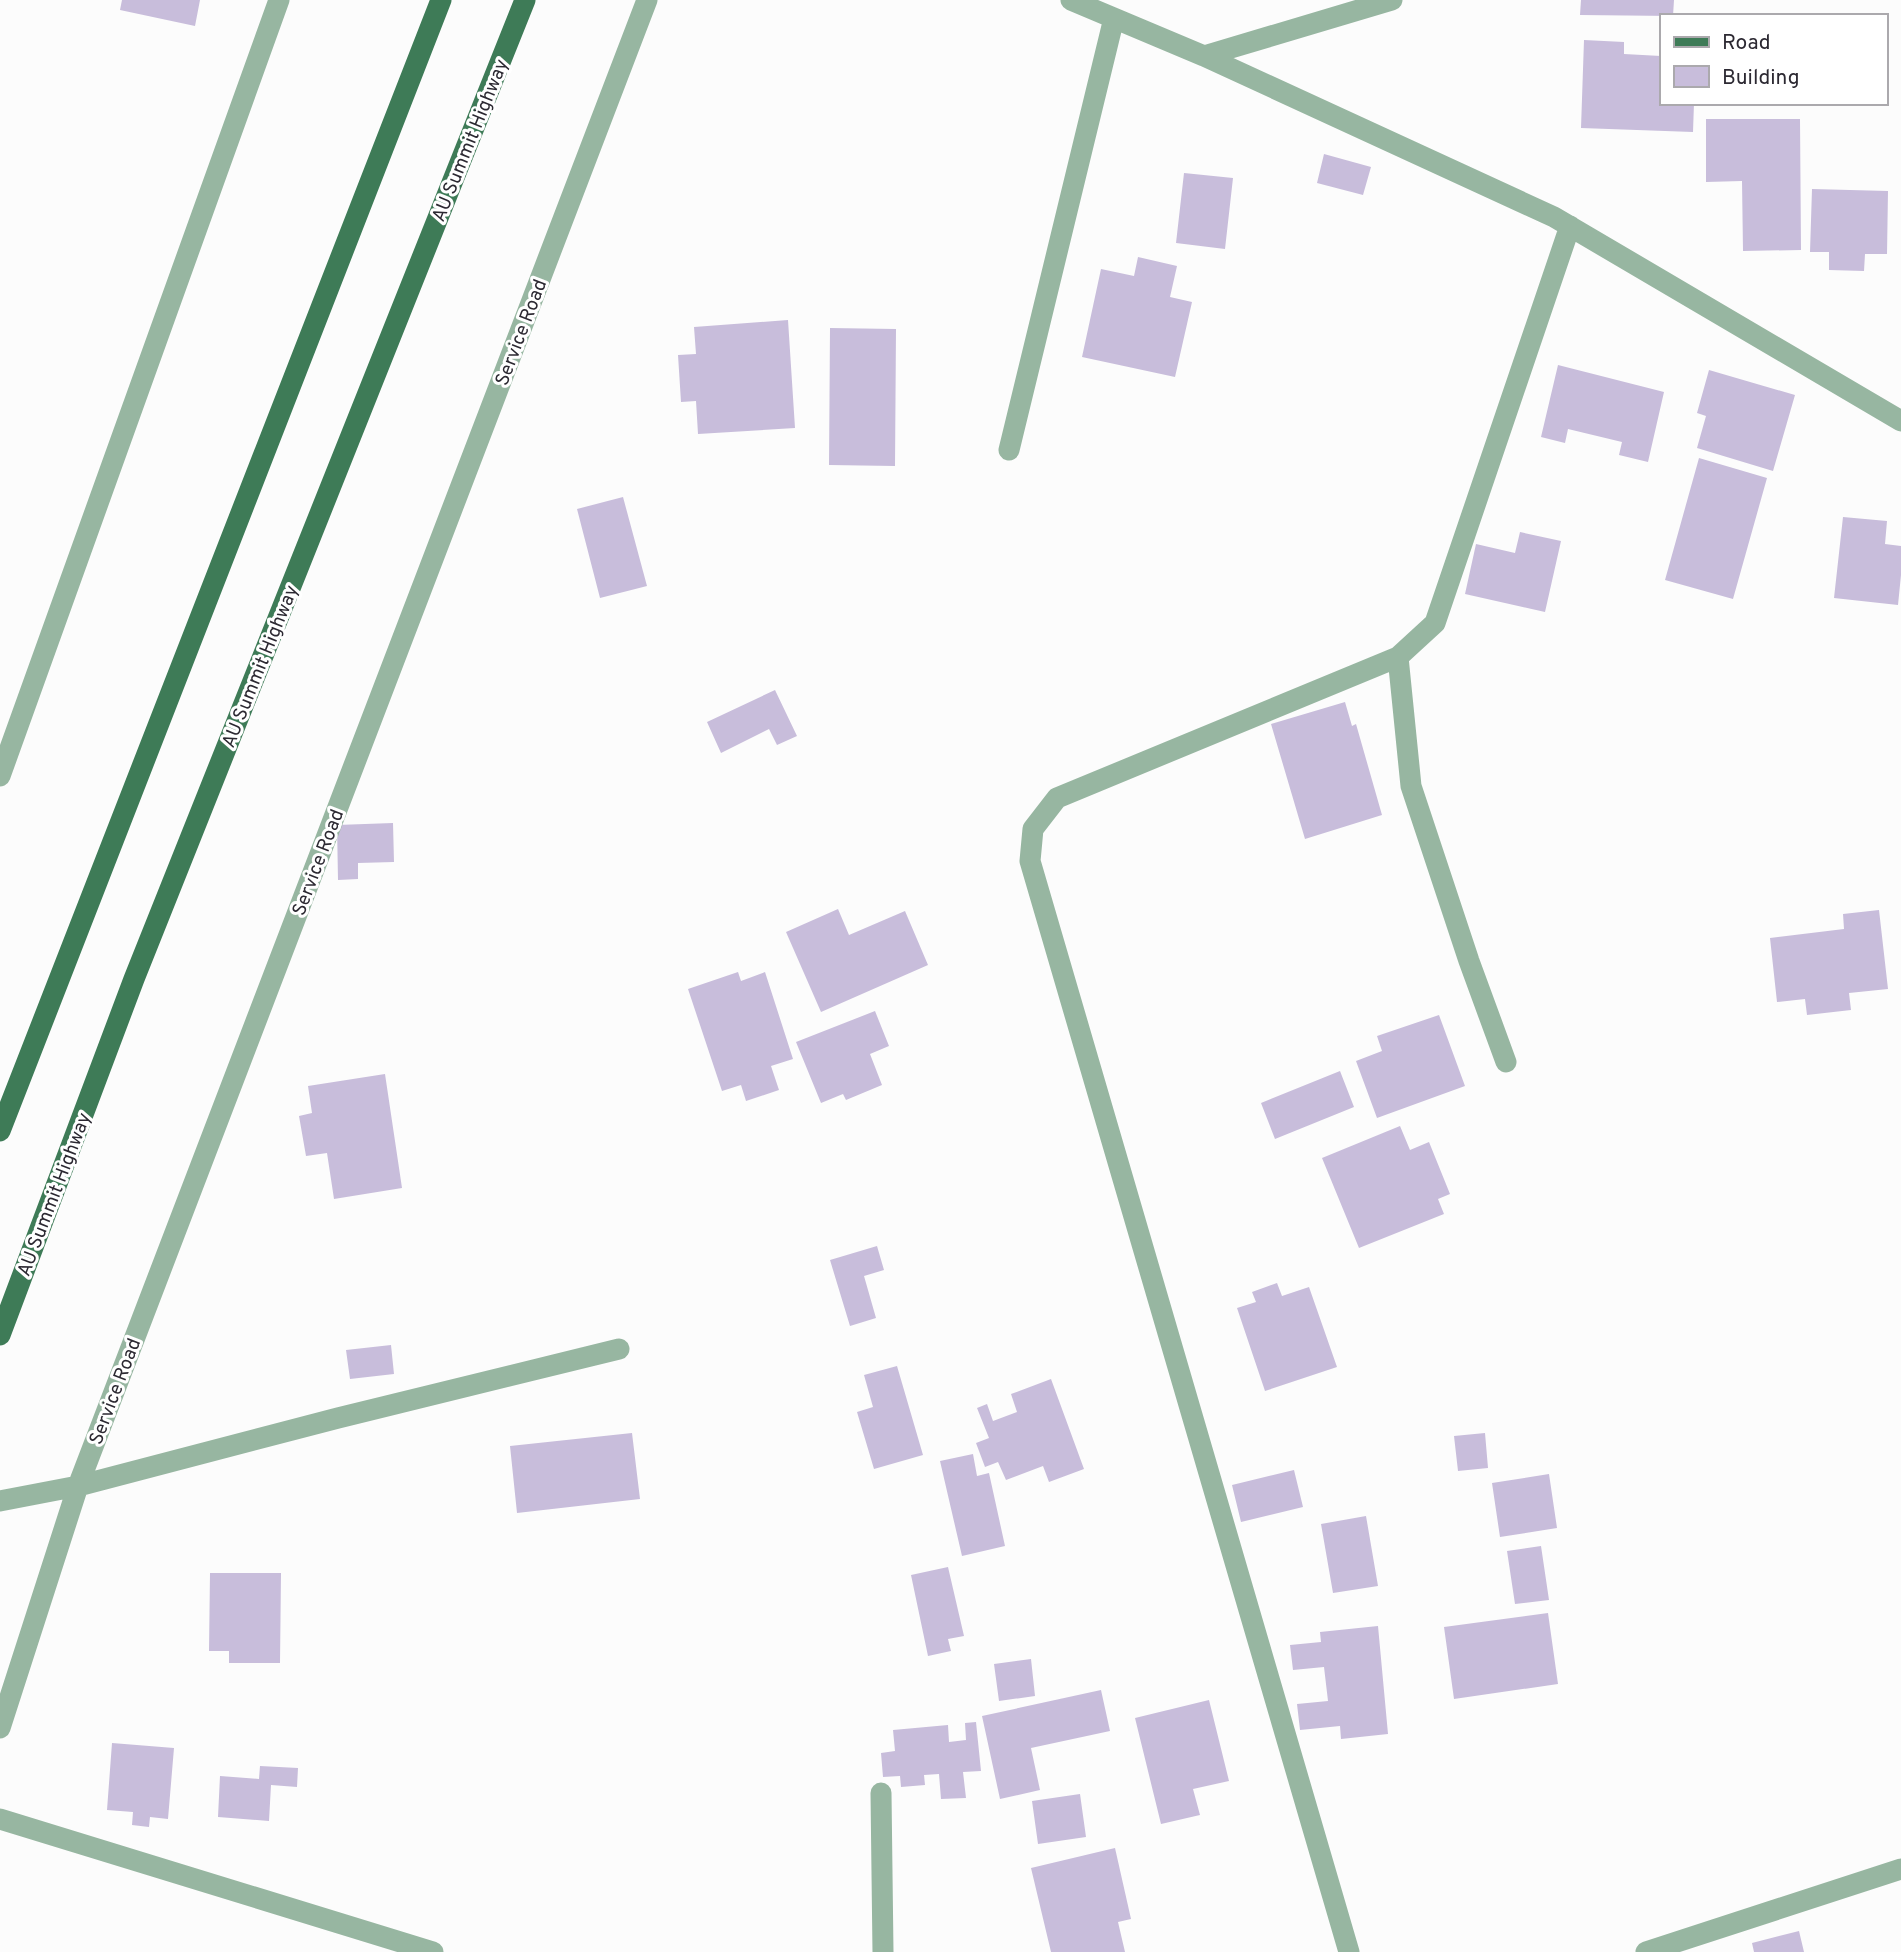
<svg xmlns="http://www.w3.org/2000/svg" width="1901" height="1952" font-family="Overpass,sans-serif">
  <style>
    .building { fill: #c8bddb }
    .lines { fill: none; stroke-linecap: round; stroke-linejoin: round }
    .minor { stroke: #97b6a1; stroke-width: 21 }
    .major { stroke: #3e7b57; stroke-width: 21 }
    .labels { text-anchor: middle; stroke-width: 6; stroke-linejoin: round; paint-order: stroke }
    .street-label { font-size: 19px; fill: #2c2932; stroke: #fff }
  </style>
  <rect width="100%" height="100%" fill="#fcfcfc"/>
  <path class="building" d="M122,0H200L195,26L120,10Z
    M1581,0H1674L1673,16L1580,15Z
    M1584,40L1624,42V54L1661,56V103H1694L1693,132L1581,128Z
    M1706,119H1800L1801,250L1743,251L1742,181L1706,182Z
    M1324,154L1371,167L1363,195L1317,183Z
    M1184,173L1233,178L1225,249L1176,243Z
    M1812,189L1888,191L1887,254H1865L1864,271L1829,270V252H1810Z
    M1138,257L1177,266L1170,297L1192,302L1175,377L1082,357L1101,269L1134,276Z
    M788,320L795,428L698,434L696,401L681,402L678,355L696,354L694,327Z
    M830,328L896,329L895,466L829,465Z
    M1558,365L1664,392L1648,462L1619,455L1622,442L1568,429L1565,443L1541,437Z
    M1709,370L1795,395L1773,471L1697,448L1706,416L1697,413Z
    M1699,458L1767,478L1733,599L1665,580Z
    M623,497L647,586L600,598L577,509Z
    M1843,517L1887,521L1885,544L1901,546V575L1898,605L1834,598Z
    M1520,532L1561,541L1545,612L1465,594L1476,544L1515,553Z
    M775,690L797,736L777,745L769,729L721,753L707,722Z
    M1345,702L1352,726L1356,724L1382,815L1305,839L1271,724Z
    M393,823L394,862L358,863V879L338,880L337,825Z
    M838,909L849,935L905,911L928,965L821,1012L786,932Z
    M1879,910L1888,989L1849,993L1851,1010L1807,1015L1805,999L1777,1002L1770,938L1844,929L1843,914Z
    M738,972L741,981L765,972L793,1059L771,1066L779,1090L746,1101L741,1085L722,1091L688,989Z
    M875,1011L889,1046L870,1054L882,1085L846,1100L843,1094L821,1103L796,1042Z
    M1439,1015L1465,1086L1377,1118L1356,1061L1382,1051L1377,1036Z
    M1340,1071L1354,1107L1275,1139L1261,1103Z
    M385,1074L402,1188L334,1199L327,1153L306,1156L299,1116L312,1113L308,1086Z
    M1400,1126L1410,1150L1429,1142L1450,1194L1438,1199L1444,1214L1359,1248L1322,1158Z
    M877,1246L884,1270L864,1276L876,1318L850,1326L830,1260Z
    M1277,1283L1282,1296L1309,1287L1337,1367L1265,1391L1237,1308L1256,1302L1252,1292Z
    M391,1345L394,1374L350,1379L346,1350Z
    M897,1366L923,1455L874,1469L857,1412L873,1407L864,1375Z
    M1051,1379L1084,1469L1049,1482L1043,1466L1006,1480L998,1462L985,1467L976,1443L989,1438L977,1408L987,1404L993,1421L1017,1412L1011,1394Z
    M632,1433L640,1499L517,1513L510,1446Z
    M1485,1433L1488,1468L1458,1471L1454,1436Z
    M973,1454L977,1476L989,1473L1005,1546L962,1556L940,1461Z
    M1294,1470L1303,1507L1241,1522L1232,1485Z
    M1549,1474L1557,1528L1500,1537L1492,1483Z
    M1366,1516L1378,1586L1333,1593L1321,1524Z
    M1541,1546L1549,1600L1515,1604L1507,1551Z
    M948,1567L964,1636L948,1639L951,1651L928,1656L911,1575Z
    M210,1573H281L280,1663H229V1651H209Z
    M1548,1613L1558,1684L1454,1699L1444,1627Z
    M1378,1626L1388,1734L1341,1739L1340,1726L1300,1730L1297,1704L1328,1701L1324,1667L1293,1670L1290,1645L1321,1642L1320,1632Z
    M1031,1659L1035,1696L999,1701L994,1664Z
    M1101,1690L1110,1731L1031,1748L1040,1790L1000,1799L982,1716Z
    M1209,1700L1229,1781L1193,1789L1200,1815L1161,1824L1135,1718Z
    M976,1722L981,1771L963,1772L966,1798L941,1799L939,1774L924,1775L925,1785L901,1787L900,1776L883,1777L881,1753L895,1751L893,1730L948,1725L949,1742L966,1740L965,1723Z
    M112,1743L174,1748L168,1819L150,1817L149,1827L132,1825L133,1812L107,1810Z
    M260,1766L298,1768L297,1787L271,1785L269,1821L218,1817L220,1776L259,1779Z
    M1080,1794L1086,1837L1038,1844L1032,1801Z
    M1115,1848L1131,1919L1118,1922L1125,1952H1051L1031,1868Z
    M1799,1931L1804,1952H1754L1752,1943Z"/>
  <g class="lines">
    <path class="minor" d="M1071,0L1204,56L1554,217L1901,421
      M1204,56L1392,0
      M1009,450L1114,18
      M1398,657L1411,786L1469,961L1506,1062
      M0,776L279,0
      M0,1501L78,1486L338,1418L619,1349
      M0,1728L78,1486L647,0
      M881,1793L883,1952
      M0,1819L433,1952
      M1349,1952L1030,861L1033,829L1057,798L1398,657L1435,623L1570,226
      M1646,1952L1901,1869"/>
    <path class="major" d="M0,1131L441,0
      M0,1335L134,979L525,0"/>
  </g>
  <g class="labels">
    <g class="street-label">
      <text transform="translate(469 140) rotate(-68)" y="7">AU Summit Highway</text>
      <text transform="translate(520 332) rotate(-69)" y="7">Service Road</text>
      <text transform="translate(259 666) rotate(-68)" y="7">AU Summit Highway</text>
      <text transform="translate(317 862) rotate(-69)" y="7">Service Road</text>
      <text transform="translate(53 1194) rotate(-69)" y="7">AU Summit Highway</text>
      <text transform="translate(114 1391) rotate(-69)" y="7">Service Road</text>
    </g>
  </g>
  <rect x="1660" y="14" width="228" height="91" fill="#ffffff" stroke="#aba9ad" stroke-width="2"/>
  <rect x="1674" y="37" width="35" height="10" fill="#3e7b57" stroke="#aba9ad" stroke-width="2"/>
  <text x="1722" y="49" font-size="21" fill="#2c2932">Road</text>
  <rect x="1674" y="66" width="35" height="21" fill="#c8bddb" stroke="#aba9ad" stroke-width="2"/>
  <text x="1722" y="84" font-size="21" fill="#2c2932">Building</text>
</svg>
